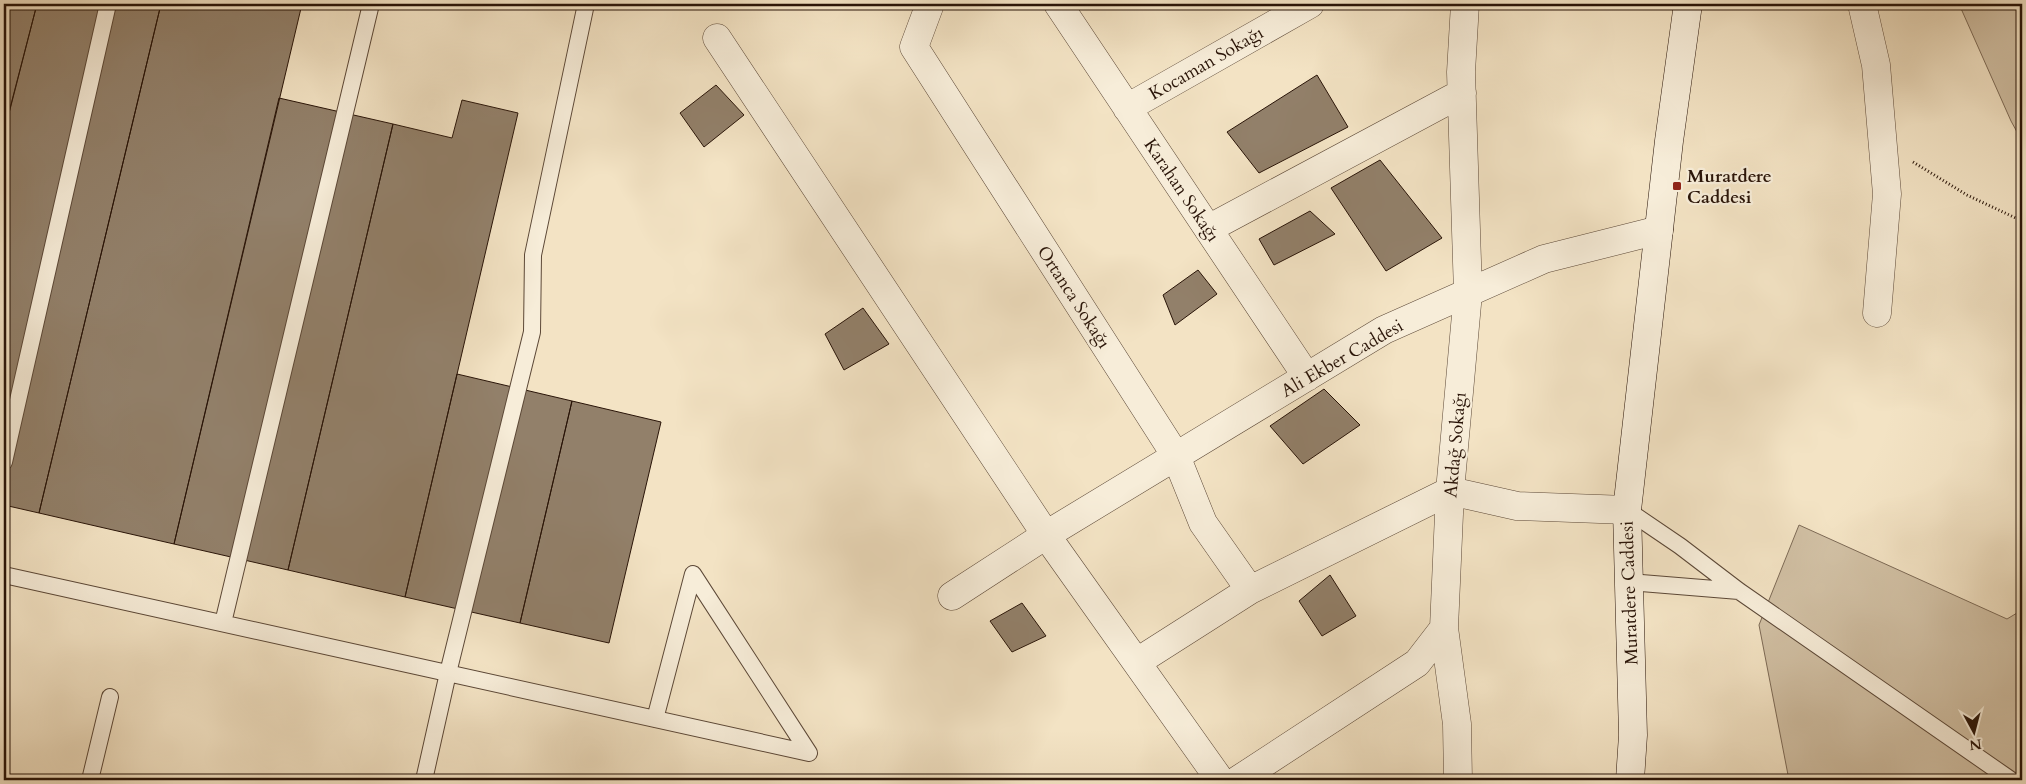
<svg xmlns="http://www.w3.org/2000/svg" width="2026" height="784" font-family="Cardo,serif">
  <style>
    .green { fill: #d1c0a4; stroke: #7d6a56 }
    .building { fill: #92806a; stroke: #291408 }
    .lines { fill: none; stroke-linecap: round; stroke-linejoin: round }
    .service-casing { stroke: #5c4837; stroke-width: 18 }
    .minor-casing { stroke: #5c4837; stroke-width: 29 }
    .secondary-casing { stroke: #291408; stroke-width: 29 }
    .path { stroke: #291408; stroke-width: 3; stroke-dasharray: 1 2.5; stroke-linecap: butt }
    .service { stroke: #f7edd9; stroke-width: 16 }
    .minor { stroke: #f7edd9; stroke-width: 28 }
    .secondary { stroke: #f7edd9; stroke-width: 28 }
    .poi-dot { fill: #8f2418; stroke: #f7edd9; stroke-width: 2 }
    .labels { text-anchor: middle; stroke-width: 4.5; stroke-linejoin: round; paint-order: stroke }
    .street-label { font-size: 18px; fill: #291408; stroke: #f7edd9 }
    .poi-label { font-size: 18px; font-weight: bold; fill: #291408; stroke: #f7edd9; text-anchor: start }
  </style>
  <rect width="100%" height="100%" fill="#f3e3c4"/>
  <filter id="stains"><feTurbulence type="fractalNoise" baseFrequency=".004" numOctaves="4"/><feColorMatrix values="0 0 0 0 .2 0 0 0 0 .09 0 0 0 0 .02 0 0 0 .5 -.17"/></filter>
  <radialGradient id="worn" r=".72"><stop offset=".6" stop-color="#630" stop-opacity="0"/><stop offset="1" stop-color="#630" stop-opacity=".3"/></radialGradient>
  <path class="green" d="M1959,4H2022V141L2011,121Z
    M1799,525L2007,619L2022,610V780H1789L1759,625Z"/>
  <path class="building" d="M4,4H37L9,112L4,110Z
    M37,4H161L39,513L4,505V133Z
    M161,4H302L174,544L39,513Z
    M1317,75L1348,127L1259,173L1227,132Z
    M716,85L744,115L704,147L680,113Z
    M279,98L393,124L288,570L174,544Z
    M462,100L518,113L405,597L288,570L393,124L452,138Z
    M1380,160L1442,238L1386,271L1331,188Z
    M1310,211L1335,234L1274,265L1259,239Z
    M1198,270L1217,294L1175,325L1163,295Z
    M863,308L889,344L844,370L825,334Z
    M457,374L572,401L520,623L405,597Z
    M1324,389L1360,425L1303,464L1270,426Z
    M572,401L661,422L609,643L520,623Z
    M1330,575L1356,616L1322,636L1299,601Z
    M1022,603L1046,636L1012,652L990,621Z"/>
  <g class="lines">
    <g class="service-casing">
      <path id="service" d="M4,462L108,4
        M1627,510L1680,546L1739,591L2011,780
        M4,575C272,634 541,694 809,753L693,574L655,719
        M1629,582L1739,591
        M223,623L371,4
        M90,780L110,697
        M424,780L448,673L532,332L533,255L586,4"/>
    </g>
    <g class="minor-casing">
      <path id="minor" d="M930,4L914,47L1176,456L1203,523L1250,590
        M1058,4L1307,377
        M1862,4L1876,65L1887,194L1877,313
        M717,38L1046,535L1220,780
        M1127,108L1310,4
        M1208,229L1462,93
        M952,596L1046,535L1384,330L1544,259L1659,230
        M1444,628L1457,724L1458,780
        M1137,662L1250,590L1450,491L1517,506L1627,510
        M1238,780L1417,663L1444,628L1450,491L1468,293L1461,72L1465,4"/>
    </g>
    <g class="secondary-casing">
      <path id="secondary" d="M1630,780L1633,735L1627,510L1669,141L1688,4"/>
    </g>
    <path class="path" d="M1913,162L1967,195L2022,221"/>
    <use href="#service" class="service"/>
    <use href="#minor" class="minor"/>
    <use href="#secondary" class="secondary"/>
  </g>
  <rect class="poi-dot" x="1672" y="181" width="10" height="10" rx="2.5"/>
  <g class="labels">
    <g class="street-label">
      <text transform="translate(1206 63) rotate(-30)" y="6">Kocaman Sokağı</text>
      <text transform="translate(1182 190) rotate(56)" y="6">Karahan Sokağı</text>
      <text transform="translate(1074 297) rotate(57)" y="6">Ortanca Sokağı</text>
      <text transform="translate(1342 358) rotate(-30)" y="6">Ali Ekber Caddesi</text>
      <text transform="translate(1455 445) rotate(-85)" y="6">Akdağ Sokağı</text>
      <text transform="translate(1629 593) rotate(-92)" y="6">Muratdere Caddesi</text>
    </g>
    <g class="poi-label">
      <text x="1687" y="182">Muratdere<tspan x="1687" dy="21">Caddesi</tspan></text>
    </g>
  </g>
  <rect width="2026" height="784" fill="none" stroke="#f3e3c4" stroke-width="20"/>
  <rect x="5" y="5" width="2016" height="774" fill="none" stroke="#291408" stroke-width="2.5"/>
  <rect x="10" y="10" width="2006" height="764" fill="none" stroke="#291408"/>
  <g transform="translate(1974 732) rotate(173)" stroke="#f7edd9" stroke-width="4" paint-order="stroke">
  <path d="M0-4L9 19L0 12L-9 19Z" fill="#291408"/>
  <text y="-8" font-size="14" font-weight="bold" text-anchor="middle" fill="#291408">N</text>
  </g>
  <rect width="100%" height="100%" filter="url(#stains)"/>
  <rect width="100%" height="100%" fill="url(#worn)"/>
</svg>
